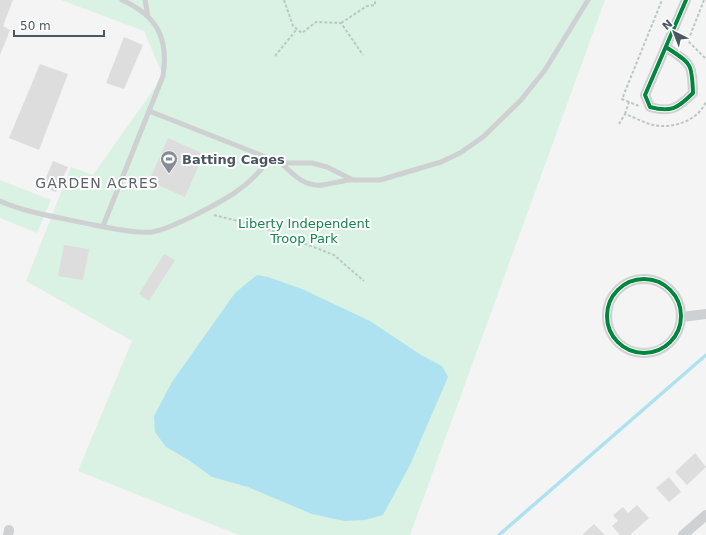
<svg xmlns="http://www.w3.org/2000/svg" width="706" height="535" font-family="'DejaVu Sans',sans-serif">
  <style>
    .green { fill: #d9f2e3 }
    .water { fill: #aee2f0 }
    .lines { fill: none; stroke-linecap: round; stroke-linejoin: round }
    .stream { stroke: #aee2f0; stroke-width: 3.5 }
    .building { fill: #ddddde }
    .path { stroke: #bcc7c4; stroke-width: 2; stroke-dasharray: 3 2; stroke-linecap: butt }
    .service { stroke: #ced0d2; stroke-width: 5 }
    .minor { stroke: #ced0d2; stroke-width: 10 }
    .cycleway-casing { stroke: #fff; stroke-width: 6 }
    .cycleway { stroke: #00873e; stroke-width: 4 }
    .labels { text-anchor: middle; stroke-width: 4; stroke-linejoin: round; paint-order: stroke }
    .poi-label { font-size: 13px; font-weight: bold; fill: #4a5661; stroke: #fff; text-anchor: start }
    .park-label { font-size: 13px; fill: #17864f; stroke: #fff }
    .neighbourhood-label { font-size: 14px; letter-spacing: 1px; fill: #5f6368; stroke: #fff }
  </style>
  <rect width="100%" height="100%" fill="#f4f4f4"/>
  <path class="green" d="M61,0H605L410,535H239L78,471L132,341L26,281L71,167L93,175L163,76L144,31Z
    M0,180L51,200L37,233L0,218Z"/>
  <path class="water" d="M257,275L268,277L302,289L370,321L421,355L442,366L448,377L410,465L383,515L365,520L344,521L312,514L248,487L212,477L187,459L166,447L155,432L154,416L172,382L235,293Z"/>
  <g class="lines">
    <path class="stream" d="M499,535L706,355"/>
  </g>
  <path class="building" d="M0,0H13L3,26L10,30L0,55Z
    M124,37L143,45L124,89L106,83Z
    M40,64L68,74L39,150L9,138Z
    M168,138L204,154L185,197L149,181Z
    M53,161L68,167L56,192L42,187Z
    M64,245L89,249L83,280L58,276Z
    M164,254L175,260L149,301L139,294Z
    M695,453L706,467L687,485L675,472Z
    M669,477L681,492L669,502L656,488Z
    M637,505L649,518L630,535H620L612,526L618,521L613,515L623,507L628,513Z
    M594,524L605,535H582Z"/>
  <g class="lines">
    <path class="path" d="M284,0L293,26L302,33L316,22L341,23L363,55
      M704,0L688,41L706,59
      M341,23L367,6L375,5V0
      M275,56L297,29
      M629,102L622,99L662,0
      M625,114L629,102L639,106
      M619,124L625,114C634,117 644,123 653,125C672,129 699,121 706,101
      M214,215L262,227L334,255L364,281"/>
    <path class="service" d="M145,0L148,16
      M149,111L281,163H312L327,167L353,180H380L441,162L460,153L483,137L521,100L545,70L588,0
      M281,163C293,174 304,187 322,185C331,184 340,181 350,180
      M0,201C29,214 63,218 94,225C112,228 134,234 152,232C165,230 178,223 189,218C219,203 250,188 269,159
      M103,226L163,76C169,38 157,16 122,0"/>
    <path class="minor" d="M666,47C691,64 692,62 693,93C678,108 671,113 650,107L645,95L683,7L686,0
      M607 316a37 37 0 1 1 74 0a37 37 0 1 1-74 0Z
      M682,317L706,314
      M8,535L9,530
      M683,535L706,515"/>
    <g class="cycleway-casing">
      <path id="cycleway" d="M666,47C691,64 692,62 693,93C678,108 671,113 650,107L645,95L683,7L686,0
        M607 316a37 37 0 1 1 74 0a37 37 0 1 1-74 0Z"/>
    </g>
    <use href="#cycleway" class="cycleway"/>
  </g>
  <defs>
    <g id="stadium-pin" transform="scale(0.9)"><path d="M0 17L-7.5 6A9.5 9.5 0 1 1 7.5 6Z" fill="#868d94" stroke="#fff"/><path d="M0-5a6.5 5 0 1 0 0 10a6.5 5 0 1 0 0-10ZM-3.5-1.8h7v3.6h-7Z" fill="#fff"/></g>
  </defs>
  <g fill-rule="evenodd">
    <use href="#stadium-pin" x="169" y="159"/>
  </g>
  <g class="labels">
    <g class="poi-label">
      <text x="182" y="164">Batting Cages</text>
    </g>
    <g class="park-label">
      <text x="304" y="228">Liberty Independent<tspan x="304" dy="15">Troop Park</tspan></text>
    </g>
    <g class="neighbourhood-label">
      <text x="97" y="188">GARDEN ACRES</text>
    </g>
  </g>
  <g transform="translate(674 32) rotate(318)" stroke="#ffffff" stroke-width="3" paint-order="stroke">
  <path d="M0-3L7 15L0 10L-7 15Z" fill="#4a5661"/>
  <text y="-6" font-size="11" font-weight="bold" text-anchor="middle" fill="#4a5661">N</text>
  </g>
  <path d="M14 30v6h90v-6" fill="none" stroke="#4a5661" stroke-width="2"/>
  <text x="20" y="30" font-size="12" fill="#4a5661" stroke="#ffffff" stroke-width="3" paint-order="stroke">50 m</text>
</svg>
